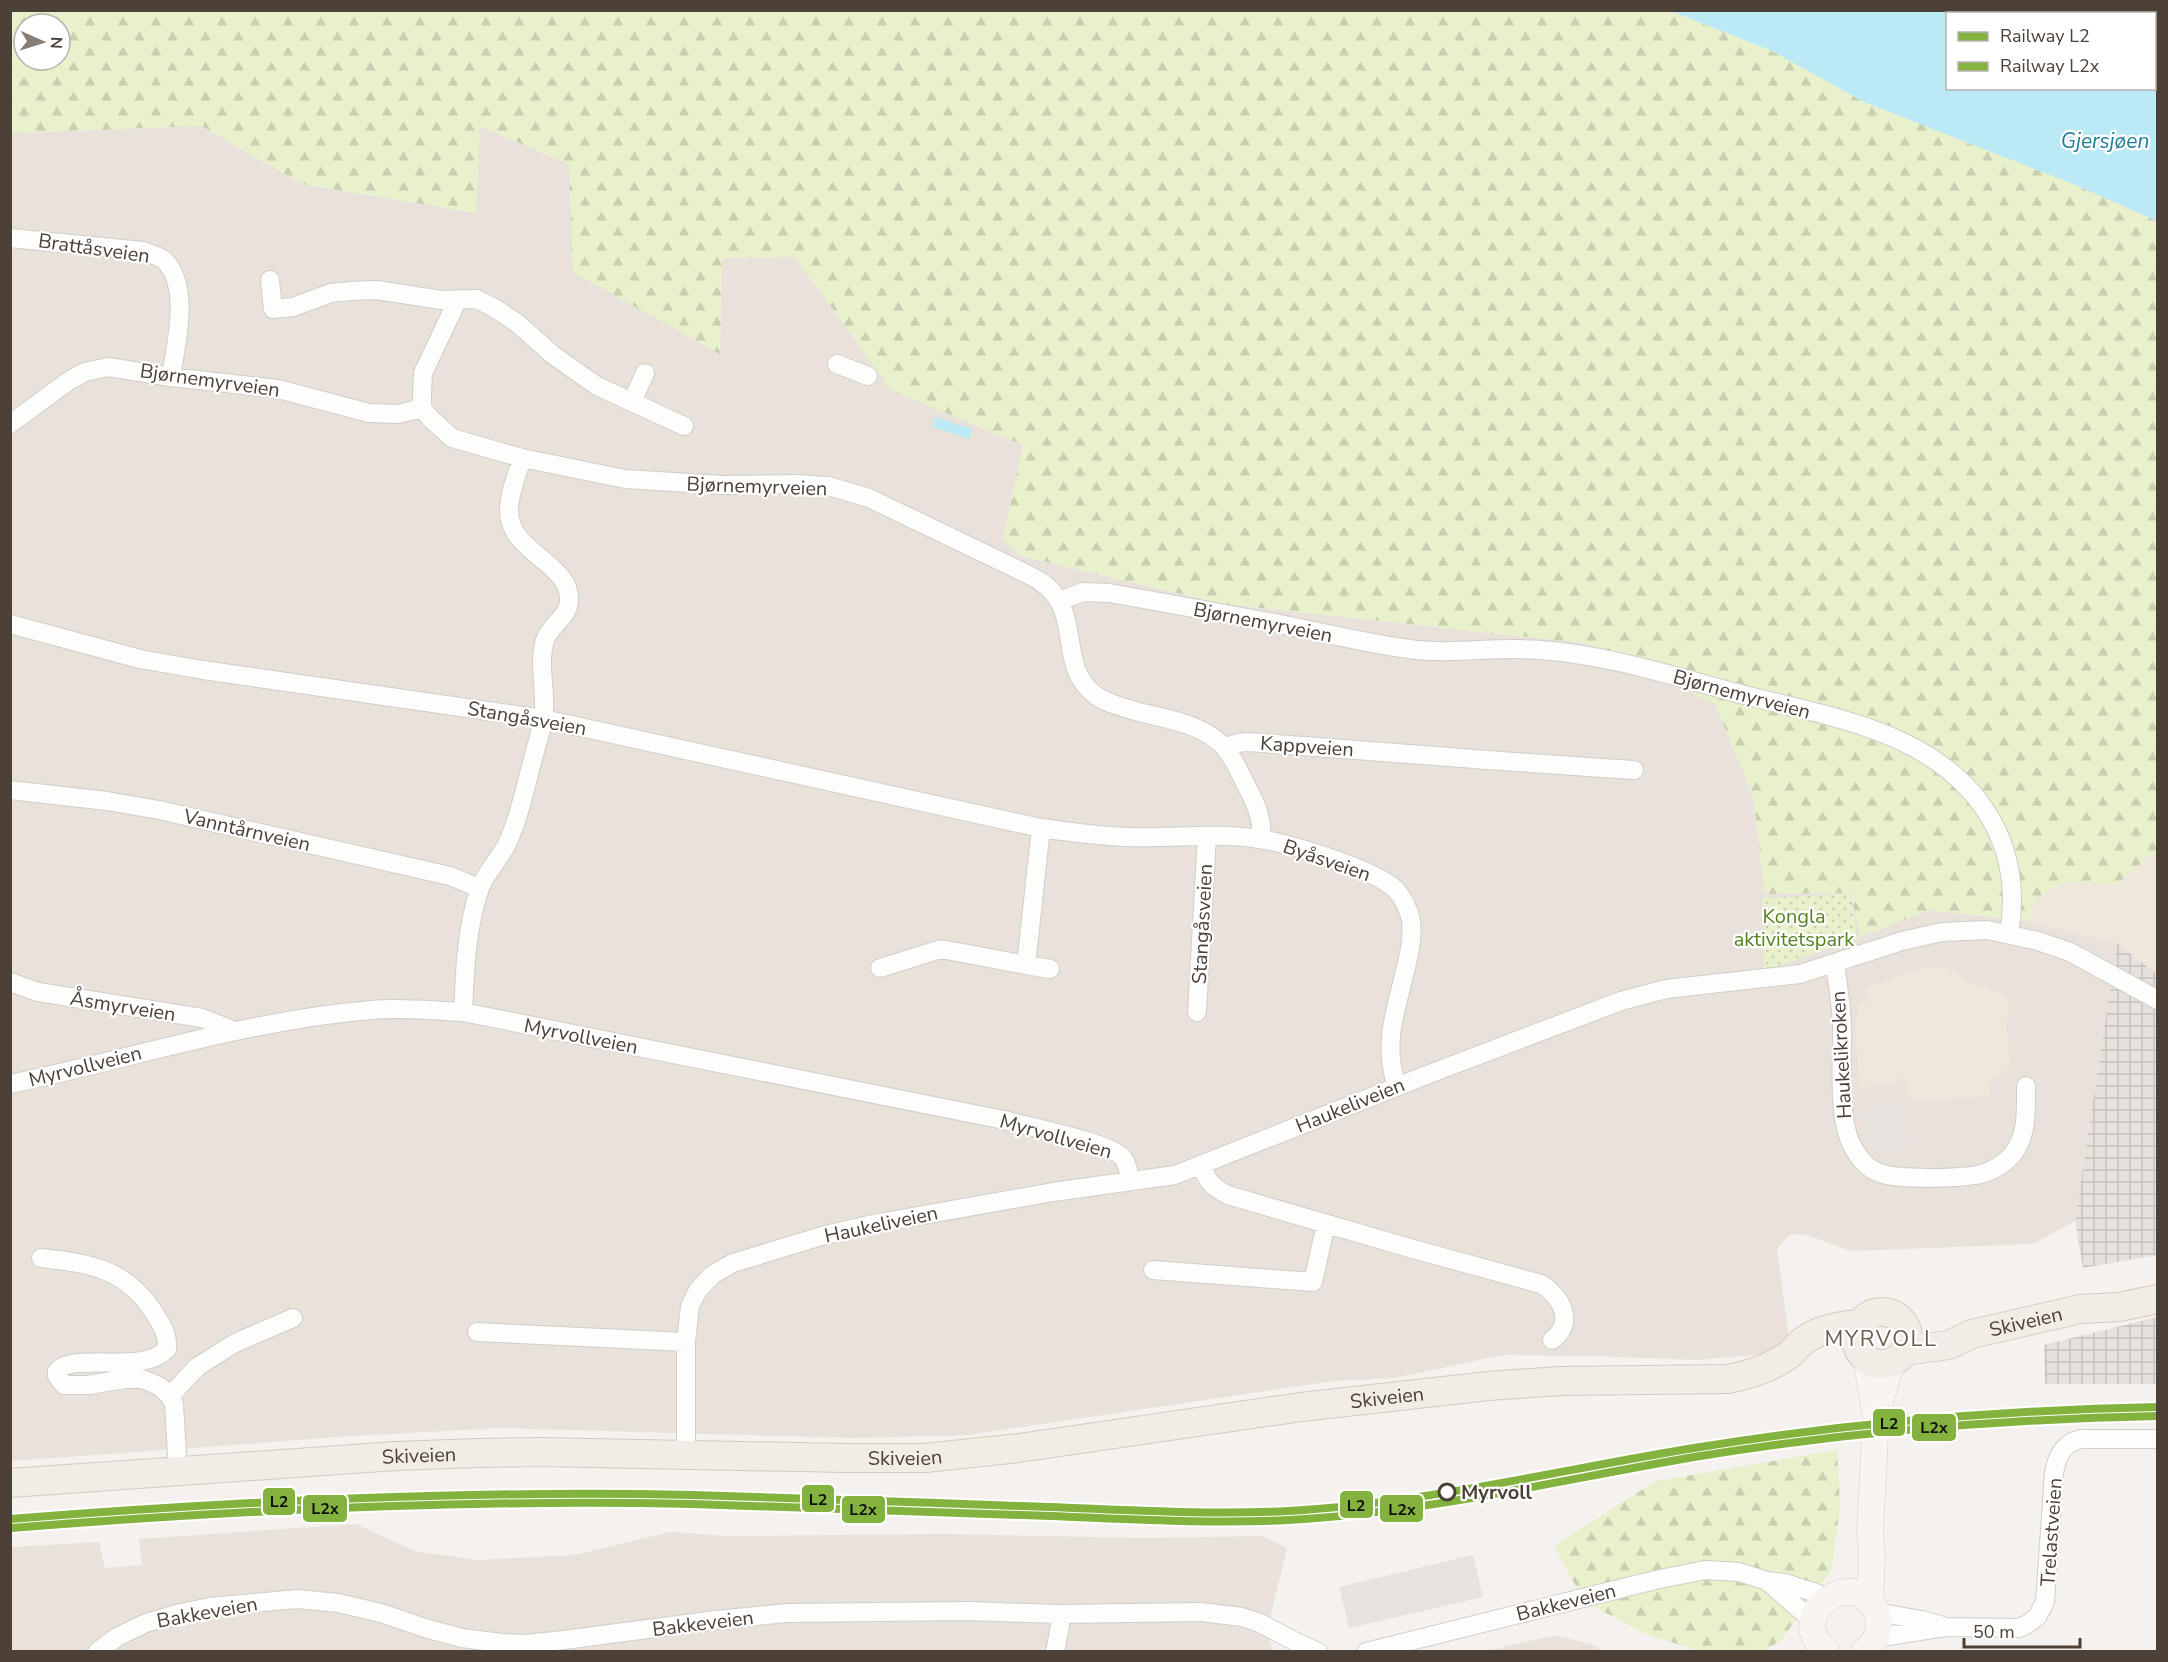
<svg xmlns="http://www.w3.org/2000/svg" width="2168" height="1662" font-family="'Nunito Sans',sans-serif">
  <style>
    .residential { fill: #e8e2db }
    .industrial { fill: url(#industrial-grid) }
    .education { fill: #efe6dc }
    .forest { fill: url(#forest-firs); fill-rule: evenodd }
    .park { fill: url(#park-dots) }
    .parking { fill: #e6e2df }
    .water { fill: #bbe9f6; fill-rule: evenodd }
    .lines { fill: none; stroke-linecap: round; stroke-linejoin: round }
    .minor-casing { stroke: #d1cdca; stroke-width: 20 }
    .secondary-casing { stroke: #d6cec5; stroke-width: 27 }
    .primary-casing { stroke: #d8c9b9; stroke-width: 30 }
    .minor { stroke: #fdfdfc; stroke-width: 18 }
    .secondary { stroke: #f7f4f1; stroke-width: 26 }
    .primary { stroke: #f2ece6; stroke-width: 28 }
    .rail-1-casing { stroke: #fff; stroke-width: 12 }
    .rail-2-casing { stroke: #fff; stroke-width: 12 }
    .rail-1 { stroke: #83b23e; stroke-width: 8 }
    .rail-2 { stroke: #83b23e; stroke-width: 8 }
    .stop-dot { fill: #fff; stroke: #4c4037; stroke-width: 3 }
    .labels { text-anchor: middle; stroke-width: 4.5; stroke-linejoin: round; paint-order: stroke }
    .street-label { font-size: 20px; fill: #4c4037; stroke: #fff }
    .park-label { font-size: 20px; fill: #578021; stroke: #fff }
    .stop-label { font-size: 20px; font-weight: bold; fill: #4c4037; stroke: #fff; text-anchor: start }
    .water-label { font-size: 21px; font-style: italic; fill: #1e7c99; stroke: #fff }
    .quarter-label { font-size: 22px; letter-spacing: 1.5px; fill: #705b4d; stroke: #fff }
    .line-badge { stroke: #fff; stroke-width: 2 }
    .pale-badge-label { font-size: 16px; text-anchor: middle; font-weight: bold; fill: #111 }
  </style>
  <defs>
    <pattern id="industrial-grid" width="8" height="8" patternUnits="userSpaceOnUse" patternTransform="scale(1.5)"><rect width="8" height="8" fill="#e7e1dd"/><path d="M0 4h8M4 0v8" fill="none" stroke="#c8c2be"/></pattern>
    <pattern id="forest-firs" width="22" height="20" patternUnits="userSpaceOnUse" patternTransform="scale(1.5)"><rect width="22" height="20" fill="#e8f0cc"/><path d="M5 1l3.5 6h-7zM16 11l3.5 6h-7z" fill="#c9cfb0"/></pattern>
    <pattern id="park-dots" width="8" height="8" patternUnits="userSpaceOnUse" patternTransform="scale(1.5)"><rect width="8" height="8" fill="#e8f0cc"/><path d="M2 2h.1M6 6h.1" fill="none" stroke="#c9cfb0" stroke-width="1.8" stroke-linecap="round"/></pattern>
  </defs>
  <rect width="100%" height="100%" fill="#f4f1ee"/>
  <path class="residential" d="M202,126L302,184L476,213L479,126L569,164L574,272L720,353L722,258L795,257L891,390L1023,445L1003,538L1018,555L1224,604L1585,643L1715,704L1753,795L1765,894L1851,893L1860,937L1930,910L2028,921L2117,943L2075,1221L2033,1244L1851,1251L1807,1235L1790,1234L1777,1249L1789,1339L1763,1354L1697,1360L1593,1356L1502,1355L1395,1378L1333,1381L968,1435L853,1438L500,1428L354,1436L11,1461L10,133Z
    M356,1524L414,1551L476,1560L575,1555L670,1532L726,1536L944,1534L1145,1538L1263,1536L1287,1548L1271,1613L1270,1643L1274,1651L11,1652V1547L99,1542L105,1568L142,1565L139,1539Z
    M1555,1635L1594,1645L1602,1651H1486Z"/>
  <path class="industrial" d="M2117,943L2157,974V1255L2083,1268L2075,1221Z
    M2157,1317V1384H2045L2044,1345Z"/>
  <path class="education" d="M2157,853V974L2117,943L2028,921L2037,898L2067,882L2117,884L2147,858Z
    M1931,967L1946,968L1957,972L1978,988L1985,986L2008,996L2009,1014L2006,1023L2011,1067L1989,1079L1990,1097L1912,1100L1904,1095L1911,1084L1903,1076L1893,1085L1877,1084L1860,1090L1855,1025L1860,1002L1866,1004L1868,998L1867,988L1909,972Z"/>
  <path class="forest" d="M10,11H1671L1772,51L1864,102L2073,184L2157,221V853L2147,858L2117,884L2066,882L2037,898L2028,921L1930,910L1860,937L1851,893L1765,894L1753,795L1715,704L1585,643L1224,604L1018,555L1003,539L1023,445L891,390L795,257L722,258L720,354L573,272L569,164L480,126L476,213L302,184L202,126L11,133ZM24,24H60V60H24Z
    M1837,1450L1840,1506L1832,1569L1782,1639L1765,1651H1699L1643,1633L1584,1601L1554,1546L1656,1481Z"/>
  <path class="park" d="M1850,894L1858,939L1764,970L1763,898Z"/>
  <path class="parking" d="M1900,1103L1908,1140L1907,1146L1874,1151L1864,1116Z
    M1473,1555L1483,1597L1349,1628L1339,1587Z"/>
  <path class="water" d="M1671,11H2157V221L2073,184L1864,102L1772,51ZM1948,14H2154V88H1948Z
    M936,417L972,429L969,439L933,427Z"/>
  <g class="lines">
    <g class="minor-casing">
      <path id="minor" d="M10,238L143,251C150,254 159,256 164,260C191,286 176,344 171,377
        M270,280L273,309L293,307L331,293L351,291L377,290L441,300L477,299L496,309L517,323L553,355L597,386L684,426
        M458,299L423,373L422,394V408L431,419L452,438L522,458L625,479L722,485L797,484L828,486L869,498L1025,573C1035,578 1047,584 1054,594C1078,624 1061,668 1094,694C1105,703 1119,706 1132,710C1162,719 1202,722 1224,747C1233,757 1239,771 1245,783C1255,803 1263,816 1261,839
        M837,364L868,376
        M632,402L645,373
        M10,424L70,380L85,372L108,367L171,377L278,389L369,413L398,414L422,408
        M1059,601L1083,592L1109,593C1171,604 1233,615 1295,627C1333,635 1371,644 1409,649C1453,655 1497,646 1541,650C1608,655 1673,676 1737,693C1832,718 1950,732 1997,831C2012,863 2015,899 2009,934
        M10,624L140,659L203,670L544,719L1041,828C1069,832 1098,836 1127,837C1171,839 1215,832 1259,839C1288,843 1374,869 1395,889C1403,897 1409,910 1411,921C1413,938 1409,955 1405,971C1396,1011 1382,1045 1397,1086
        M1225,747L1238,743L1247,742C1376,751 1505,762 1634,770
        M10,790L107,801L159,810L450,876L479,888
        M1041,828L1026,965L1050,969
        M1835,965C1838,984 1841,1004 1842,1024C1843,1059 1836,1120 1854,1149C1860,1160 1868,1169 1880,1173C1899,1180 1965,1179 1985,1173C1995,1169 2004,1164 2011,1156C2028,1138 2026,1109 2026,1086
        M880,968L941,949L1026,965
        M10,982L38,992L202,1018L235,1031
        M463,1012C465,971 466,930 479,891C484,874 499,860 507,844C517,822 523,798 529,774C533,757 539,739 543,721C548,695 537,666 545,640C550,625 568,617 569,602C573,564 509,553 509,511C509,493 517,475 522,458
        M1197,1012L1207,836
        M10,1084C131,1059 248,1020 372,1010C401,1007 433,1011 463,1012L1004,1120C1026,1126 1112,1143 1123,1158C1128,1165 1129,1173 1130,1180
        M1201,1165C1207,1181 1212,1187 1228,1195L1413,1249L1541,1284C1561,1296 1576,1323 1552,1340
        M41,1258C88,1263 125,1268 153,1311C161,1324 168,1333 167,1349C141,1376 75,1351 57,1371V1376L64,1385H88L125,1379H142L159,1386L170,1396L174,1404L177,1455
        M1153,1270L1313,1282L1326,1224
        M477,1332L686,1342
        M170,1396L197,1367L235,1343L293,1318
        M686,1455V1342L690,1306L698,1290L712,1275L733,1263L825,1235L873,1224L1053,1192L1175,1175L1424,1076L1621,1001L1666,989L1800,974L1902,941L1942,932L1987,930L2038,941L2070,952L2158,1000
        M1767,1581L1813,1621
        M1876,1612L1922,1620L1943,1626
        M1876,1638L1945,1627L2018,1628L2026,1625L2037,1617L2045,1602L2054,1473C2057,1456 2063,1443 2081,1439H2158
        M97,1652L117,1637L146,1623L176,1614L210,1607L297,1599L338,1603L381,1613L428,1629L462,1638L501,1643L526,1644L564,1640L716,1620L787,1613L969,1611L1059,1614L1201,1612L1242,1617L1260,1623L1296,1642L1318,1652
        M1055,1652L1060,1626L1059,1614
        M1366,1652L1655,1580L1705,1570L1739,1572L1767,1581L1785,1583L1828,1597"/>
    </g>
    <g class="secondary-casing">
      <path id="secondary" d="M1866,1358L1876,1418L1870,1531L1872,1555L1870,1603
        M1878,1409L1892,1361
        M1827,1652C1778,1611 1865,1560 1878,1618C1881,1631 1875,1643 1864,1652"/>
    </g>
    <g class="primary-casing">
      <g id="primary">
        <circle cx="1882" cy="1338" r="26"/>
        <path id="s1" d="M1904,1351L1949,1345L1972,1334L2080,1309L2119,1307L2158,1299"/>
        <path id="s2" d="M10,1483L396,1456L478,1453L541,1452L846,1458H925L1019,1448L1301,1407L1488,1386L1561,1381L1728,1379C1749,1375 1772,1367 1789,1355C1795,1350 1799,1343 1806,1339C1821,1329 1842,1325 1860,1324"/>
      </g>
    </g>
    <use href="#minor" class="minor"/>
    <use href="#secondary" class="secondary"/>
    <use href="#primary" class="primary"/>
    <g class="rail-1-casing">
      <path id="rail-1" d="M10,1519C237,1501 464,1490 692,1495C811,1498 930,1503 1049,1507C1129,1510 1208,1515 1288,1511C1425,1503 1559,1470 1694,1448C1848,1423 2002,1410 2158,1407"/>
    </g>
    <g class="rail-2-casing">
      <path id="rail-2" d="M11,1528C238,1510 465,1499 692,1504C811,1507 930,1512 1050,1516C1129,1519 1208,1524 1288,1520C1425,1513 1559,1480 1694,1457C1848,1432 2002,1419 2158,1416"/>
    </g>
    <use href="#rail-1" class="rail-1"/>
    <use href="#rail-2" class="rail-2"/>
  </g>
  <circle class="stop-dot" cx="1447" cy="1492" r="8"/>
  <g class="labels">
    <g class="street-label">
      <text transform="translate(94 248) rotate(8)" y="7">Brattåsveien</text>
      <text transform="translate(210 380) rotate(8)" y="7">Bjørnemyrveien</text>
      <text transform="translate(757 486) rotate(2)" y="7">Bjørnemyrveien</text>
      <text transform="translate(1263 622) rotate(11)" y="7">Bjørnemyrveien</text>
      <text transform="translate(1742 694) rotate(15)" y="7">Bjørnemyrveien</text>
      <text transform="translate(527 718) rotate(10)" y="7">Stangåsveien</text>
      <text transform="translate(1307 746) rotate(4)" y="7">Kappveien</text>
      <text transform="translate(247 830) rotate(13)" y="7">Vanntårnveien</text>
      <text transform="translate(1327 860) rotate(19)" y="7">Byåsveien</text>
      <text transform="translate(1202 924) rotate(-87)" y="7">Stangåsveien</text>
      <text transform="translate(123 1006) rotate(9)" y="7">Åsmyrveien</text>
      <text transform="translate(581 1036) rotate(11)" y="7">Myrvollveien</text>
      <text transform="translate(1841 1055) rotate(-93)" y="7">Haukelikroken</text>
      <text transform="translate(85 1066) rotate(-14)" y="7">Myrvollveien</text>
      <text transform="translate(1350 1105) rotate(-22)" y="7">Haukeliveien</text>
      <text transform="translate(1056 1136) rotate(16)" y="7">Myrvollveien</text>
      <text transform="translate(881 1224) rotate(-12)" y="7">Haukeliveien</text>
      <text dy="7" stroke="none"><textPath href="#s1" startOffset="126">Skiveien</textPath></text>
      <text dy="7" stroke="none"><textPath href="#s2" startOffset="1382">Skiveien</textPath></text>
      <text dy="7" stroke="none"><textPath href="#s2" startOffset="410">Skiveien</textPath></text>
      <text dy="7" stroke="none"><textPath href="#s2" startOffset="896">Skiveien</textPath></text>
      <text transform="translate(2051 1532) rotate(-86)" y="7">Trelastveien</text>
      <text transform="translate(1566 1602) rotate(-14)" y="7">Bakkeveien</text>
      <text transform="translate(207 1612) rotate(-10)" y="7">Bakkeveien</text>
      <text transform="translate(703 1623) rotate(-7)" y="7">Bakkeveien</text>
    </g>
    <g class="park-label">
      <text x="1794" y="923">Kongla<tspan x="1794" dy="23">aktivitetspark</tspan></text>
    </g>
    <g class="stop-label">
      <text x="1461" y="1499">Myrvoll</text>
    </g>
    <g class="water-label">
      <text x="2105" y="148">Gjersjøen</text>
    </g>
    <g class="quarter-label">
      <text x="1881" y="1346">MYRVOLL</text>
    </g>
  </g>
  <g class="line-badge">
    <rect x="1872" y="1408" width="34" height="29" rx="6" fill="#83b23e"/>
    <rect x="1911" y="1413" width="46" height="29" rx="6" fill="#83b23e"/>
    <rect x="801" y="1484" width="34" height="29" rx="6" fill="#83b23e"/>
    <rect x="262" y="1487" width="34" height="29" rx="6" fill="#83b23e"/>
    <rect x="1339" y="1490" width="35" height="29" rx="6" fill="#83b23e"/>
    <rect x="302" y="1494" width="46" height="29" rx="6" fill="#83b23e"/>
    <rect x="1379" y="1494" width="45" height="29" rx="6" fill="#83b23e"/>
    <rect x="841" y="1495" width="45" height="29" rx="6" fill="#83b23e"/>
  </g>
  <g class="pale-badge-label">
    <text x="1889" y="1429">L2</text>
    <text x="1934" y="1433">L2x</text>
    <text x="818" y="1505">L2</text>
    <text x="279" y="1507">L2</text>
    <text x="1356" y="1511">L2</text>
    <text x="325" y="1514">L2x</text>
    <text x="1402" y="1515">L2x</text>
    <text x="863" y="1515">L2x</text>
  </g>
  <rect width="2168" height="1662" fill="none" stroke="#4c4037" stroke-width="24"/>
  <rect x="1946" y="12" width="210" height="78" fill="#ffffff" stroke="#b7b3af" stroke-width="1.5"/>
  <rect x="1958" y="32" width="30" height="9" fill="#83b23e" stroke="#b7b3af" stroke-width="1.5"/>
  <text x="2000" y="42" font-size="18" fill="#4c4037">Railway L2</text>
  <rect x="1958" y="62" width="30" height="9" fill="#83b23e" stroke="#b7b3af" stroke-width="1.5"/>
  <text x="2000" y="72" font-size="18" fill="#4c4037">Railway L2x</text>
  <g transform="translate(42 42) rotate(93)"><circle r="28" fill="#ffffff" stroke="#b7b3af" stroke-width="1.5"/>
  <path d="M0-4.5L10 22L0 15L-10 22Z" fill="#877e77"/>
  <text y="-9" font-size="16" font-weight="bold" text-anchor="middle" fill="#4c4037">N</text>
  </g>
  <path d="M1964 1638v9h116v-9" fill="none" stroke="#4c4037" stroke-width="3"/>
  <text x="1973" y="1638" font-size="18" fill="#4c4037" stroke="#ffffff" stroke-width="4.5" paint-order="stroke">50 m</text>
</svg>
